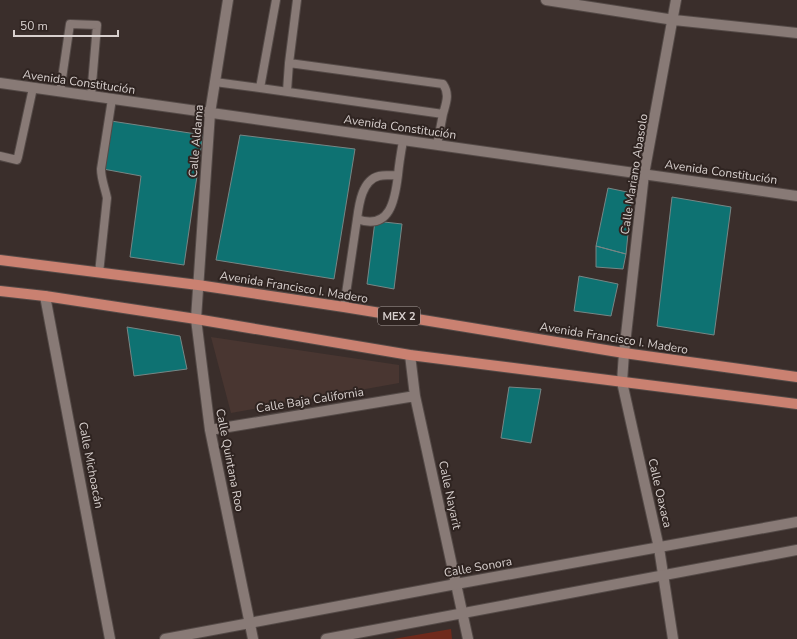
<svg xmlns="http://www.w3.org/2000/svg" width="797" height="639" font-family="'Nunito Sans',sans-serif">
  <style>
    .built { fill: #493631 }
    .green { fill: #6f2a1c }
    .building { fill: #0e7272; stroke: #768685 }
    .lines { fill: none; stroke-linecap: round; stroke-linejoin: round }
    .service-casing { stroke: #544a47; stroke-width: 10 }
    .minor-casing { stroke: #544a47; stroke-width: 12 }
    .tertiary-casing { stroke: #544a47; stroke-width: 12 }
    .primary-casing { stroke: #544a47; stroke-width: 12 }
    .service { stroke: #887a76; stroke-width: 8 }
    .minor { stroke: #887a76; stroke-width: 10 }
    .tertiary { stroke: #887a76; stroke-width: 10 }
    .primary { stroke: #ca8171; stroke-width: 10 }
    .labels { text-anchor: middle; stroke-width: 4; stroke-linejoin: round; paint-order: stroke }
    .shield { fill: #2f2421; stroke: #a59c9a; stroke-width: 1 }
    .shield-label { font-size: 11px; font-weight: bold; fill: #d8d0ce }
    .street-label { font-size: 12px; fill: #d8d0ce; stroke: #2f2421 }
  </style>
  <rect width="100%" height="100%" fill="#3a2e2b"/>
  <path class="built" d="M211,337L399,365V383L231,413Z"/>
  <path class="green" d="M451,629L452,639H393Z"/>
  <path class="building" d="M111,121L203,135L184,265L130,257L141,176L103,169Z
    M240,135L355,149L334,279L216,260Z
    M608,188L632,193L626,254L596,246Z
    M672,197L731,207L714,335L657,326Z
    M375,221L402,224L394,289L367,284Z
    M596,246L626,254L623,269L596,267Z
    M579,276L618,284L611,316L574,311Z
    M127,327L180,336L187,369L134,376Z
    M509,387L541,389L531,443L501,438Z"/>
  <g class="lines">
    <g class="service-casing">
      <path id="service" d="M276,0L260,88L443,114C446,103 450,94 443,84L289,63L297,0
        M215,82L260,88
        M287,91L289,63
        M60,92L70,24L97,25L91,96
        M437,145L443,114
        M0,156L17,160L18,157L33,88
        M357,219C359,204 362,180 379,176C385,175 392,175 398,175
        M99,273L107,198C105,188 101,179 101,169L112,99
        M344,307L357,219C390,231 395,200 398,175C399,164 401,152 403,141"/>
    </g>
    <g class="minor-casing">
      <path id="minor" d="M228,0L210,113L196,319L210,430L253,639
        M546,0L674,20L797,33
        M45,296L110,639
        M410,355L415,396L468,639
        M210,430L415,396
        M673,639L659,548L622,382L624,353L644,174L676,0"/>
    </g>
    <g class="tertiary-casing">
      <path id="tertiary" d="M0,83L797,196
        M165,639L456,584L797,522
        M326,639C483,608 640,581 797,550"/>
    </g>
    <g class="primary-casing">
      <path id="primary" d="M0,260L198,285L344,307L624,353L797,377
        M0,291L45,296L196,319L410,355L797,404"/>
    </g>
    <use href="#service" class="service"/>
    <use href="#minor" class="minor"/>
    <use href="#tertiary" class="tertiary"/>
    <use href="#primary" class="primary"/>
  </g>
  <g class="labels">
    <rect class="shield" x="378" y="307" width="42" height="18" rx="3"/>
    <g class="shield-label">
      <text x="399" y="320">MEX 2</text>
    </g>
    <g class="street-label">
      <text transform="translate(79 82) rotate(8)" y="4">Avenida Constitución</text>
      <text transform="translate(400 127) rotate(8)" y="4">Avenida Constitución</text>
      <text transform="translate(196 141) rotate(-85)" y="4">Calle Aldama</text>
      <text transform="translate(721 172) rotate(8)" y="4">Avenida Constitución</text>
      <text transform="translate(634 174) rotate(-81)" y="4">Calle Mariano Abasolo</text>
      <text transform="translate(294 287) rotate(9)" y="4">Avenida Francisco I. Madero</text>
      <text transform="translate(614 338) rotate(9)" y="4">Avenida Francisco I. Madero</text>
      <text transform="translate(310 400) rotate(-9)" y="4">Calle Baja California</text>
      <text transform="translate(230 460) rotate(79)" y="4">Calle Quintana Roo</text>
      <text transform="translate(91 465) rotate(79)" y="4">Calle Michoacán</text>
      <text transform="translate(660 493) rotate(77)" y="4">Calle Oaxaca</text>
      <text transform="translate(450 495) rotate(78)" y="4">Calle Nayarit</text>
      <text transform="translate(478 567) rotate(-10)" y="4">Calle Sonora</text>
    </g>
  </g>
  <path d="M14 30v6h104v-6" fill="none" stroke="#d8d0ce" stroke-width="2"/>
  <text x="20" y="30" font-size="12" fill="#d8d0ce" stroke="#2f2421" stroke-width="3" paint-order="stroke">50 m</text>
</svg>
